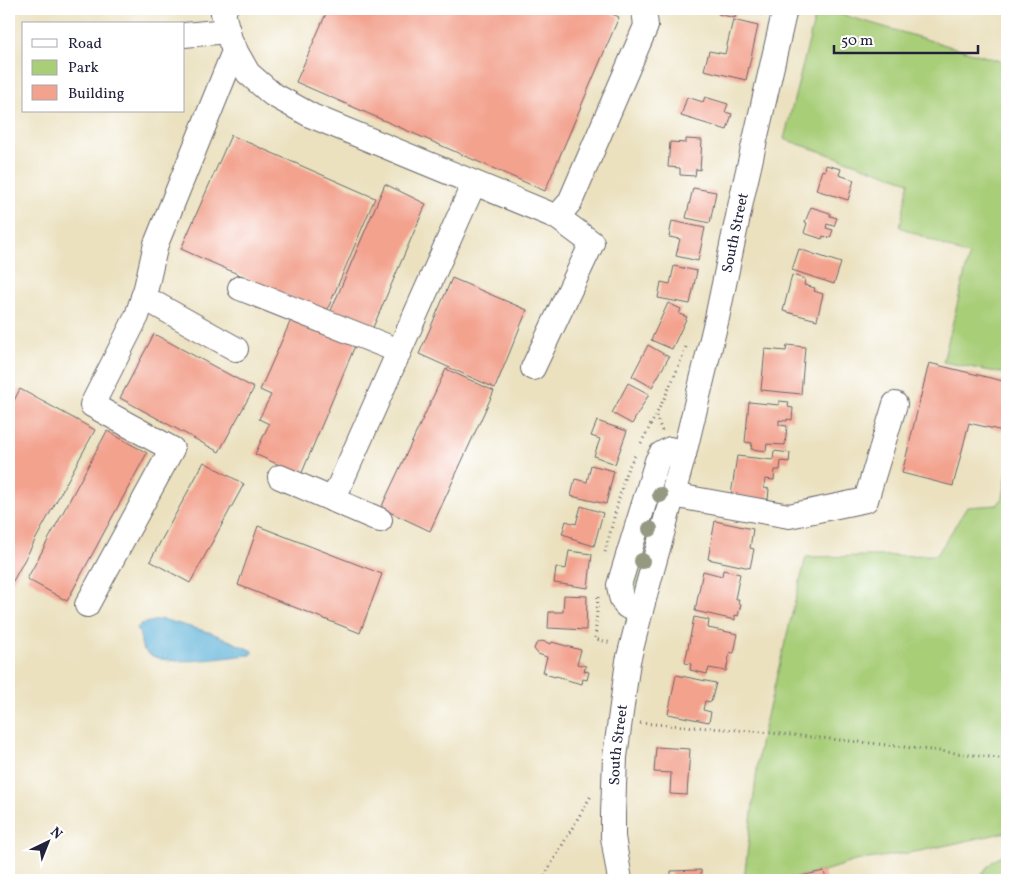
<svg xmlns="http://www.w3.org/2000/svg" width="1016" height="889" font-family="Vollkorn,serif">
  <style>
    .green { fill: #a8ce78; stroke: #65785a }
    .water { fill: #5bb1d7; stroke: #3e6a89 }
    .building { fill: #f3a28e }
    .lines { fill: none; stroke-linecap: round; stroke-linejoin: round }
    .minor-casing { stroke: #686569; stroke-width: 26 }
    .path { stroke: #686569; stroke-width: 3; stroke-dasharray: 1 4; stroke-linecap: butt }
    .minor { stroke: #fff; stroke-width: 24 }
    .tree { fill: #969982 }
    .labels { text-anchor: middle; stroke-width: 4; stroke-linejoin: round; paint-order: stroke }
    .street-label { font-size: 15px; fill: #22223b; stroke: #fff }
  </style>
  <rect width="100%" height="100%" fill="#fff"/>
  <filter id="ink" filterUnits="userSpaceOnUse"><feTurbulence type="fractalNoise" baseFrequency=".02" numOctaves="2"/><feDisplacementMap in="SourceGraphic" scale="10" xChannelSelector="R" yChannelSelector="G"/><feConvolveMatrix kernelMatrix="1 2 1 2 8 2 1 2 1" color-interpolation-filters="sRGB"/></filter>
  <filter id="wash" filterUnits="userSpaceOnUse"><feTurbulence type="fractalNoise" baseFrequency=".0096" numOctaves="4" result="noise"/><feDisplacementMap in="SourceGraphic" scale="20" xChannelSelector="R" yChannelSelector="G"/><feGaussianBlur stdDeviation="1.12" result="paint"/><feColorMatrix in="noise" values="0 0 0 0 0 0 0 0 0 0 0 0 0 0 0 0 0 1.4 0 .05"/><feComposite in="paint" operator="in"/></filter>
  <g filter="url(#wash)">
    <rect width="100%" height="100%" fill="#ebe1bf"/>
    <path class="green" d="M817,9H823L1007,63V374L943,362L969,256L900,227L909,182L784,139Z
      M670,460L637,595L628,596L664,461Z
      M1007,474V832L920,851L855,861L824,871L782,880H744L760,744L806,557L937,555L967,507L997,505L1003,498Z
      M1007,853V880H978C985,868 994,858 1007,853Z"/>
    <path class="water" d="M162,619L212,633L253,651L251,655C228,656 155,672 142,647C141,644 141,639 140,636C140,633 138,631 137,628L141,624Z"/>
    <g id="blocks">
      <path class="building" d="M328,9H609L608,12L619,17L545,191L296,82Z
        M719,9H737L735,18L718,14Z
        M737,9H762L761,15Z
        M733,20L758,26L746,80L704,70L709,51L725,54Z
        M687,97L703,102L705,97L728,104L725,112L732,114L727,130L681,116Z
        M231,135L375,198L326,313L181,249Z
        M686,139L702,140L700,170L696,169L695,176L680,175V168L668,167L670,142L686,143Z
        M826,165L841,169L839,175L854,180L848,200L816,190L822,170L825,171Z
        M385,184L426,204L371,332L330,313Z
        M693,188L716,192L710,223L686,218Z
        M811,207L830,213V216L837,218L834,226L827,224L826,228L833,230L830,238L823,236L822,239L804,233L807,223L805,222Z
        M672,221L705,228L698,261L676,256L680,239L669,237Z
        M799,249L841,263L834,284L792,270Z
        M674,266L697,271L690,304L658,298L661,282L670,284Z
        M792,275L805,279L804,285L815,288L814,291L823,294L817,320L783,311Z
        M452,278L527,310L495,388L419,354Z
        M668,303L681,309L679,314L687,317L672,349L651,340Z
        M294,313L357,341L301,475L255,454L269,424L259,419L271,395L260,390Z
        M154,334L254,388L219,452L120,398Z
        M648,345L669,357L652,387L632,376Z
        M787,345L805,347L801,394L761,390L765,349L786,351Z
        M929,363L1007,382V411L1003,431L969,423L953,486L902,473Z
        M446,369L494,391L430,531L381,508Z
        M628,383L649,394L632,424L612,413Z
        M20,389L95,430L13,581L9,579V410Z
        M779,401L789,402L788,407L793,408L792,420L787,419V421L779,420V425L787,426L785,445L767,444L766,451L751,449L752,443L745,442L749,402L779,405Z
        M597,421L627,431L615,464L594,456L600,439L591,436Z
        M107,431L147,453L67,601L27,579Z
        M774,451L790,453L789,462L781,461L780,470H775L774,480L765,479L764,488L769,489L768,500L731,495L737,456L773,460Z
        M204,462L244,484L190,583L150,561Z
        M591,465L614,471L606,504L571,496L575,479L587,482Z
        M581,506L603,513L594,546L571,539L572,537L562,534L566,521L576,524Z
        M715,521L753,529L750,548L754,549L750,568L708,559Z
        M258,526L382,574L360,633L238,585Z
        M569,551L592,554L588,588L554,583L556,567L566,569Z
        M723,570L740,574L735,599H739L738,603L741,604L738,616L735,615V620L695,611L703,571L722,576Z
        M564,595L587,596L586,630L548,628L549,612H563Z
        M694,617L709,620L708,628L738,634L734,653L730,652L726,671L709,668L707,674L690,670L691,664L685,663Z
        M542,641L551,644L552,642L581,650L577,664L586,666L584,671L589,672L587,680L583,679L582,684L563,679V678L556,676L555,677L545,674L546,672H543L547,657L538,654L534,649L536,644Z
        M676,675L716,683L711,702L705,701L703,710L711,712L709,722L668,714Z
        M656,747L690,749L687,795L670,794L671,773L654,772Z
        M701,870V880H671V871Z
        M824,871L826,880H786V879Z"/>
    </g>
  </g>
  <g filter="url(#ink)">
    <use href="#blocks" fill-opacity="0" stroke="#686569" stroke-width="1"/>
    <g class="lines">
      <g class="minor-casing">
        <g id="minor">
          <path d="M225,9L223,13L231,43L248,73L272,94L312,116L557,217L570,202L646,26L644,9"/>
          <path d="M184,35L228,31"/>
          <path d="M240,288L399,351"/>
          <path d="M143,297L236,349"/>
          <path d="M533,368L592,243L557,217"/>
          <path d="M280,477L380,520"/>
          <path d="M672,495L789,516L866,500L895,404"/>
          <path d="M333,500L474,183"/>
          <path d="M87,605L172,449L92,405L137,316L146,288L156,244L235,49"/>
          <path d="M641,610C637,609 631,609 628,607C621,603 620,592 619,585L657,461L661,454L670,449L684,454"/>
          <path id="s1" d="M620,880L613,837V814L615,757L628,661L641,610L684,454L717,318L742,197L785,9"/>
        </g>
      </g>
      <path class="path" d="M656,416L662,431
        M641,443C658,412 674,380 686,347
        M605,552L626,472L635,455
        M598,597L595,639L612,643
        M640,723L752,731L870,743L1007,759
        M542,880L592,794"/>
      <use href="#minor" class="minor"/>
    </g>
    <g class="tree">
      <circle cx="660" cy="495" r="8"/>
      <circle cx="650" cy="529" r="8"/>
      <circle cx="642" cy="561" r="8"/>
    </g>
  </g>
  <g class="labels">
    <g class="street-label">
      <text dy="5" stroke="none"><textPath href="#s1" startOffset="662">South Street</textPath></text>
      <text dy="5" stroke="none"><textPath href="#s1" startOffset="136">South Street</textPath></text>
    </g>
  </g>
  <rect width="1016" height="889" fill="none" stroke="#fff" stroke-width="30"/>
  <rect x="22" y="22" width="162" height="90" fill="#ffffff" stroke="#a7a7b1"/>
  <rect x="32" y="39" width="25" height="8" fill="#ffffff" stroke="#a7a7b1"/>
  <text x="68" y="48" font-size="15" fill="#22223b">Road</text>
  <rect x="32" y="60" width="25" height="15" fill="#a8ce78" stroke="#a7a7b1"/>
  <text x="68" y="72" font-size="15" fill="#22223b">Park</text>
  <rect x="32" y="85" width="25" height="15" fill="#f3a28e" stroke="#a7a7b1"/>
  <text x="68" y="98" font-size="15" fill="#22223b">Building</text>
  <g transform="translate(48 842) rotate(43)" stroke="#ffffff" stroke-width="4" paint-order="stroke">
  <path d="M0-4L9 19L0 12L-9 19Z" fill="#22223b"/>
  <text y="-8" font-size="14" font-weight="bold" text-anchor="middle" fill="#22223b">N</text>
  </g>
  <path d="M834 45v8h144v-8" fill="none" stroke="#22223b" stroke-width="2.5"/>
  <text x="841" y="45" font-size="15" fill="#22223b" stroke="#ffffff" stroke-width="4" paint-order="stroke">50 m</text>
</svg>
